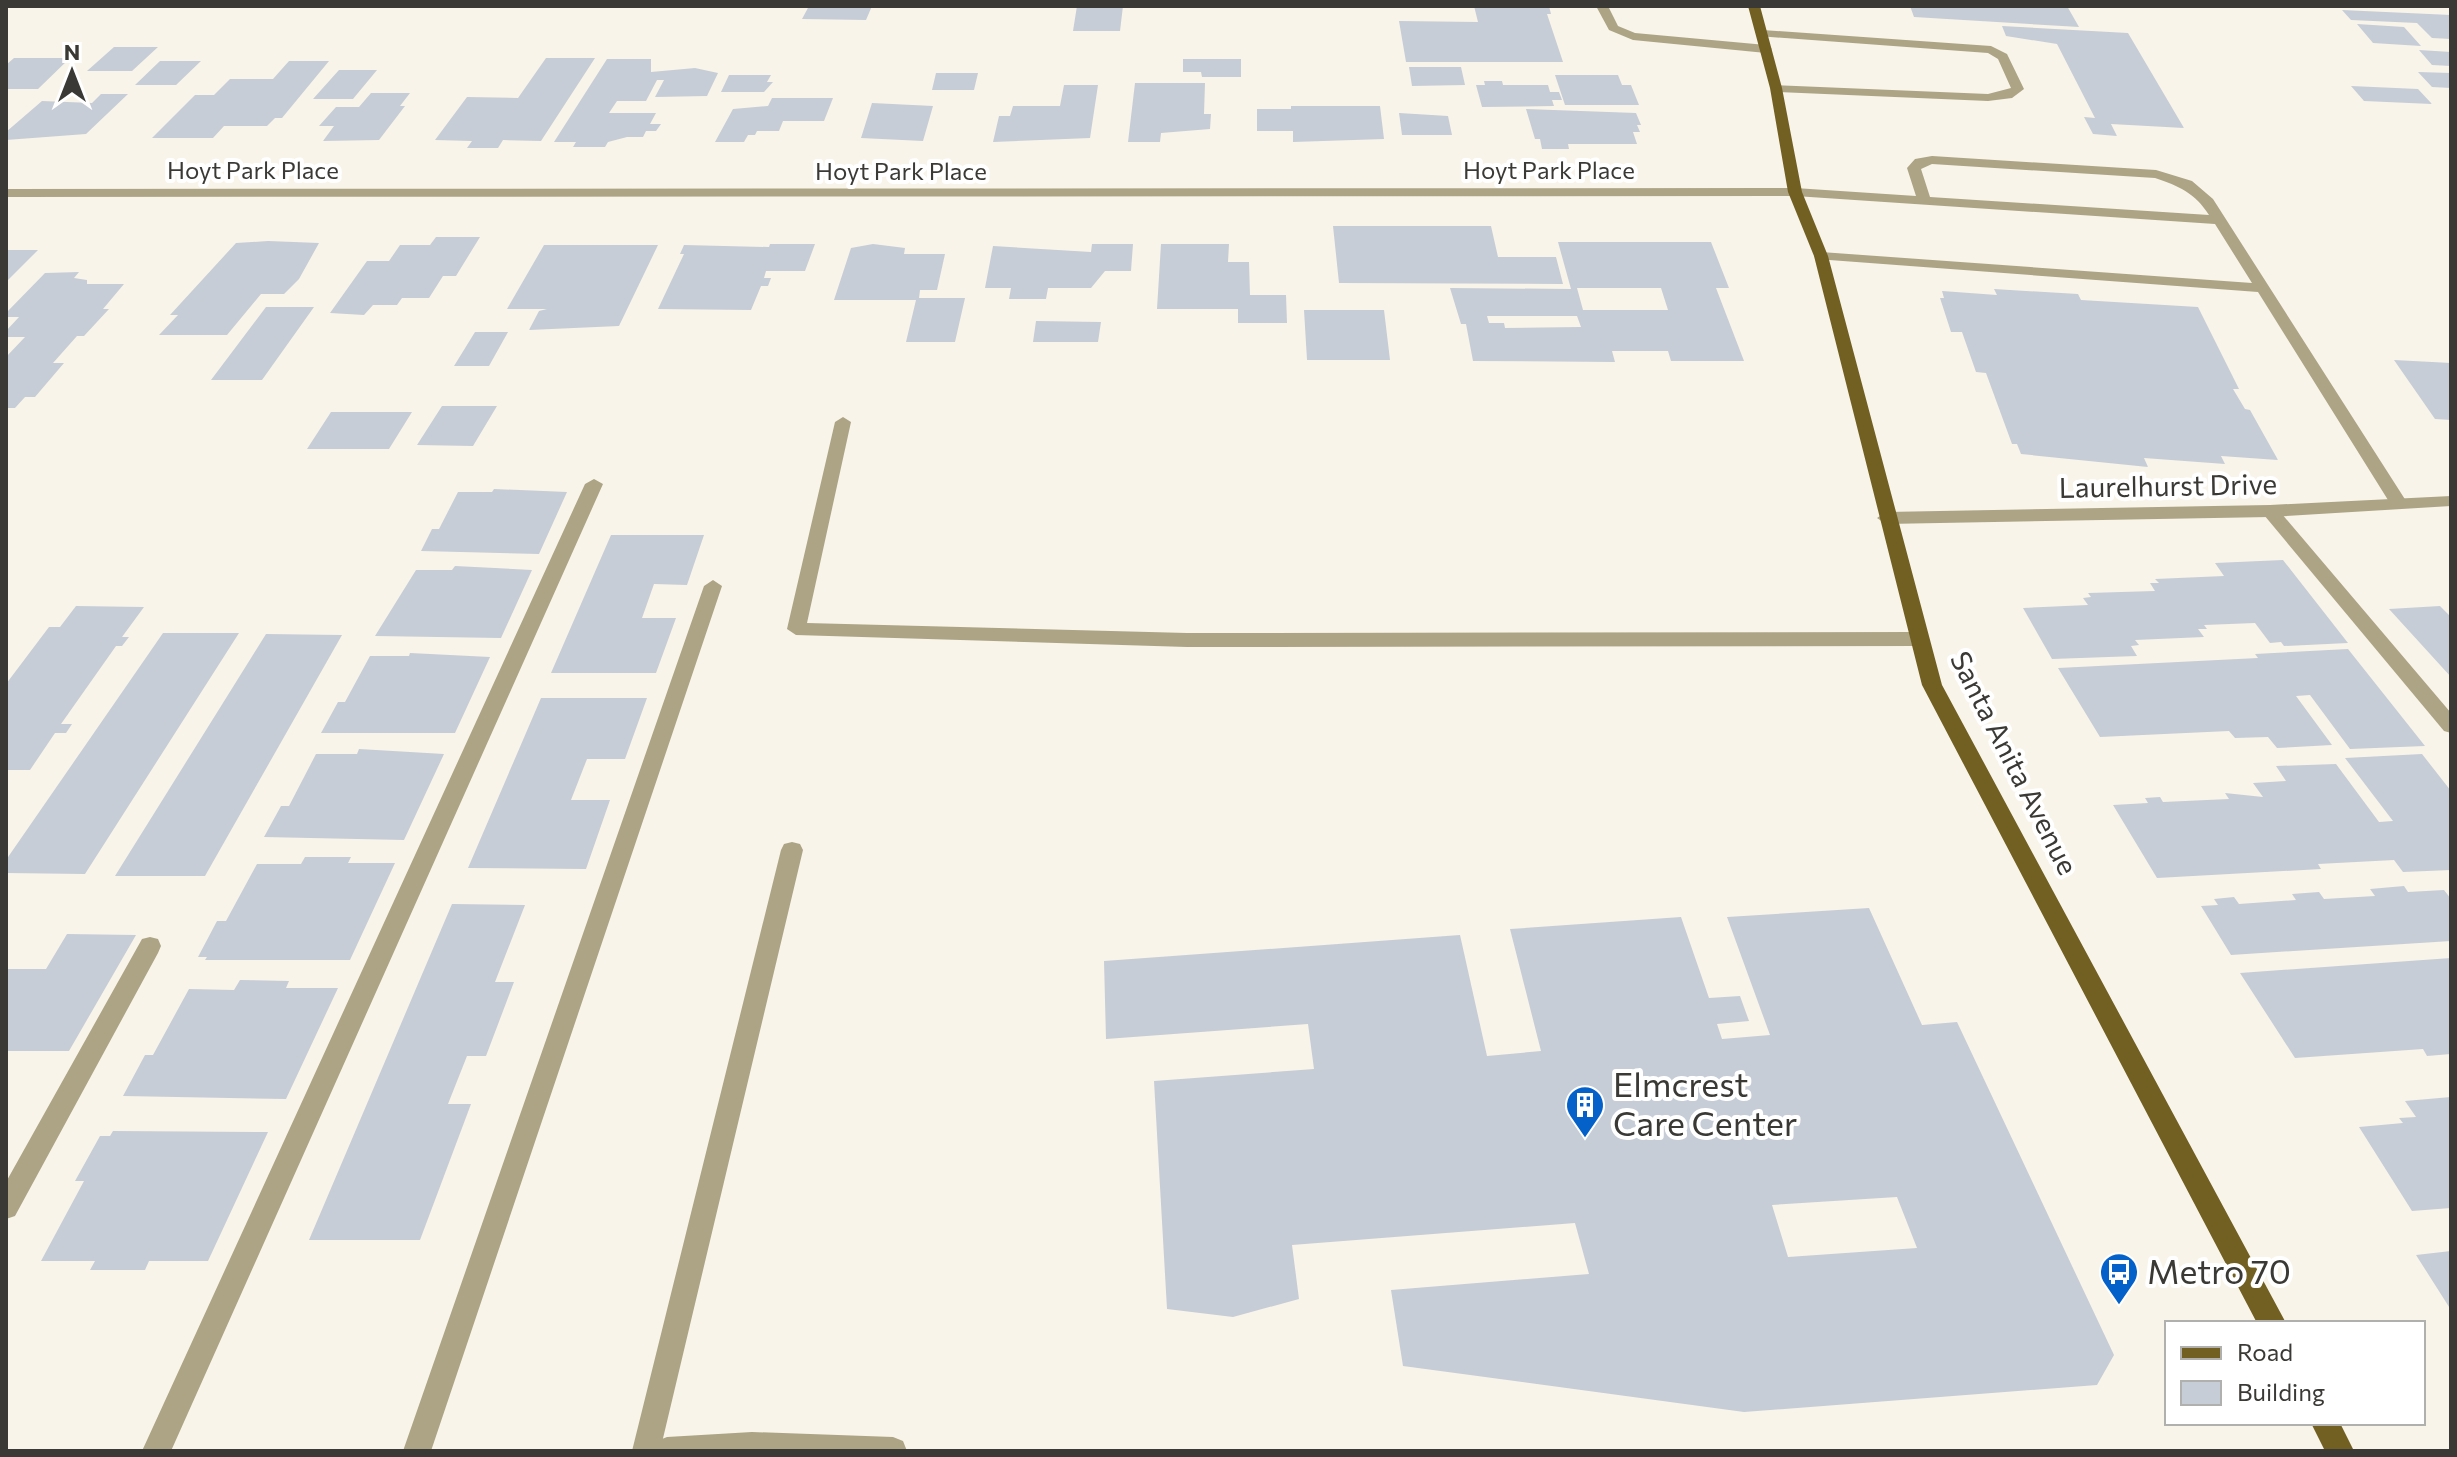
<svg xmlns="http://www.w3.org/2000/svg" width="2457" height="1457" font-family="Commissioner,sans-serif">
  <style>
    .building { fill: #c6cdd7; fill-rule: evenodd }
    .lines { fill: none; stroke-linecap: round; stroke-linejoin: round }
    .lane { fill: #ada485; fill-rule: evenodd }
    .street { fill: #ada485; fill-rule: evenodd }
    .primary { fill: #726022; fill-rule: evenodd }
    .labels { text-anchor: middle; stroke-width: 8; stroke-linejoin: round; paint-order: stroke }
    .far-street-label { font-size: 24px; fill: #3a3935; stroke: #fff }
    .street-label { font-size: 28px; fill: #3a3935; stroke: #fff }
    .near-poi-label { font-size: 34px; fill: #3a3935; stroke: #fff; text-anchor: start }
  </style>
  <rect width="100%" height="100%" fill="#f8f4e9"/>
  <path class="building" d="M809,6H872L866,20L802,19Z
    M1077,6H1123L1120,31H1073Z
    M1474,6H1549L1551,14H1547L1563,62H1406L1399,21L1478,22Z
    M1910,6H2067L2079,27L1914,17Z
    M2342,10L2451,15V39L2432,38L2417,23L2351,20Z
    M2357,24L2404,27L2421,46L2373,43Z
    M2002,26L2128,33L2184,128L2111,124L2117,136L2093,134L2084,117L2095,118L2057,44L2006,36Z
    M114,47H158L132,71H87Z
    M2419,50L2451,52V66L2432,65Z
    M14,58H70L38,89H6V65Z
    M546,58H595L541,141L503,140L498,148H467L472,141L435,140L467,97L518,98Z
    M607,59H651V72L695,68L718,73L707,96L655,97L664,80H657L646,101H617L609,113H656L650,124H661L656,131H646L643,137H627L608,142L605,147H573L576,142H554Z
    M1183,59H1241V77H1202L1201,72H1183Z
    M160,61H201L176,85H135Z
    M289,61H329L282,118H275L267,126H224L213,138H152L195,95H214L230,79H273Z
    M1409,67H1461L1465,85L1412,86Z
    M339,70H377L353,99H313Z
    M2418,72L2451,73V88L2432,87Z
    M936,73H978L974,90H932Z
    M729,75H771L767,82H773L764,92H721Z
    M1555,75H1618L1622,85H1631L1639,105H1565Z
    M1484,81H1502L1503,85H1548L1550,92H1559L1562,100H1552L1554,106L1482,107L1476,85H1485Z
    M1135,83H1205L1204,114H1211L1210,129L1161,133L1160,142H1128Z
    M1064,85H1098L1090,138L993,142L999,116H1010L1013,106H1060Z
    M2351,86L2418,89L2432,104L2364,101Z
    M371,93H410L400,106H405L379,140L323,141L334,126H319L336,107H359Z
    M101,94H128L86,134L6,140V132L42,101L92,103Z
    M772,98H833L824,121H783L779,131H757L755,135H748L744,142H715L733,109L768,106Z
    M872,103L933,106L923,141L861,138Z
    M1291,106H1380L1384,139L1293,142V131H1257V109H1291Z
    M1526,109L1636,113L1641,125H1637L1640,132H1633L1637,144H1568L1569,149H1542L1540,139H1535Z
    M1399,113L1448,116L1452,135H1402Z
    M1333,226H1491L1498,257H1556L1563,284L1339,283Z
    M436,237H480L456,276H443L429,298H402L397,305H373L364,315L330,313L367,261H389L400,245H430Z
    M268,241L319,243L299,279L284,294H261L227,335H159L178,315H170L236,243Z
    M1558,242H1711L1729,288H1716L1744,361H1671L1668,351H1612L1615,362L1473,361L1466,324H1461L1450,288L1571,289ZM1577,288H1661L1668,310H1583ZM1487,316H1577L1581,327L1505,328L1504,323H1489Z
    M770,244H815L805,271H766L764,278H771L768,286H761L751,310L658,309L684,254H680L684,245L769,247Z
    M873,244L905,248L904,254H945L937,290H920L919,298H965L955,342H906L916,300H834L851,248Z
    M1092,244H1133L1131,271H1105L1091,288H1048L1046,299H1009L1011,288H985L993,246L1091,252Z
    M1161,244H1229L1228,262H1249L1250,295H1286L1287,323H1238V309H1157Z
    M544,245H658L619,326L529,330L539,311L547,309H507Z
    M6,250H38L6,282Z
    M79,272L74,278L87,280V284H124L103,309H109L84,336H77L53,363H64L35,397H25L15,408H6V357L25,337H6V331L19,317H6V313L45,273Z
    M1994,289L2078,294L2081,300L2198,307L2239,389H2233L2245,409L2250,410L2278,460L2221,456L2225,464L2144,458L2148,467L2021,454L2017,444H2012L1986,373L1976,372L1962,332H1951L1940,298H1944L1942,291L1997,295Z
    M266,307H314L262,380H211Z
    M1304,310H1384L1390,360H1307Z
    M1036,321L1101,322L1098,342H1033Z
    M475,332H508L489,366H454Z
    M2394,360L2451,363V420L2435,419Z
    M442,406H497L473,446L417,445Z
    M331,412H412L389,449H307Z
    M494,489L567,492L539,554L421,551L432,529H439L458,492H492Z
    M611,535H704L687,585L654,584L642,618H676L656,673H551Z
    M2283,560L2348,643L2284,646L2281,642L2270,643L2255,623L2204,625L2207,629H2198L2204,637L2135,640L2139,645L2131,646L2137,656L2052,659L2023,608L2088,605L2083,598L2091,597L2088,593L2155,591L2150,583H2159L2155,579L2224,576L2215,563Z
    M455,566L532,570L501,638L375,636L416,570H452Z
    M76,606L144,607L122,637H129L122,646H116L61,724H72L66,733H55L30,770H6V684L49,627H60Z
    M2440,606L2451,617V677L2389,609Z
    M163,633H239L85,874L6,873V860Z
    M266,634L342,635L205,876H115Z
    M2348,649L2425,746L2350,749L2310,695L2296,696L2332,745L2277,748L2268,737L2235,738L2229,731L2100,737L2058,668L2258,658L2255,654Z
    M410,653L490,657L455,733H321L338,702H345L370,656H409Z
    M541,698H647L625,759H587L571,800H610L586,869L468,868Z
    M359,749L444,754L404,840L264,837L281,806H289L316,754H357Z
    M2422,754L2451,791V870L2403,872L2394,860L2318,864L2321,869L2157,878L2113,805L2148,803L2145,798L2160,797L2163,802L2229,799L2225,793L2263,797L2253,783L2286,781L2276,766L2336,764L2379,822L2393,821L2345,758Z
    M305,857H351L348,863H395L350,960H205L207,957H198L217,921H226L257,864H301Z
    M2404,886L2408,892L2444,890L2451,899V941L2231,955L2201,906L2218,905L2214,899L2234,897L2239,904L2296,900L2292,894L2319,892L2324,899L2375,896L2370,889Z
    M452,904L525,905L495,982H514L486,1056H467L448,1104H471L420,1240H309Z
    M1869,908L1922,1025L1957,1022L2114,1355L2097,1385L1744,1412L1403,1366L1391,1290L1589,1274L1575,1223L1292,1245L1299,1299L1233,1317L1167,1309L1154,1081L1314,1069L1308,1024L1106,1039L1104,961L1460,935L1487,1056L1541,1051L1510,929L1681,917L1709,998L1740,996L1749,1021L1717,1024L1722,1039L1770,1035L1727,917ZM1897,1197L1917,1248L1788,1257L1772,1205Z
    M67,934L136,935L69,1051H6V969H46Z
    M2451,958V1054L2427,1056L2423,1049L2295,1058L2240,973Z
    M240,980L289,981L286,988H338L286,1099L123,1096L145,1055H153L189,989L234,990Z
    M2451,1097V1208L2412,1211L2359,1127L2403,1123L2399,1118L2416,1117L2405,1101Z
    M113,1131L268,1132L208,1261H149L145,1270H90L95,1261H41L84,1181H75L100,1136H110Z
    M2451,1251V1310L2416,1255Z"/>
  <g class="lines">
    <path class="lane" d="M1596,6H1608L1618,26L1635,33L1766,45L1772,49L1766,53L1633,40L1609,30Z
      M1762,30L1991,46L2007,54L2024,89L2012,98L1988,101L1776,92L1772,91V85L1988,94L2011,88L1998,59L1988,53L1758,36L1756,34Z
      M1932,156L2156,170L2192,181L2213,199L2408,504L2405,508H2393L2258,292L1816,259L1814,256L1821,252L2252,283L2215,224L1795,196L1788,192L1795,188L1916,196L1907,168L1915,159ZM1932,164L2155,178C2179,186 2195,193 2209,215L1930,197L1921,169Z
      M594,479L603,484L171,1451H142L585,484Z
      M2270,505L2276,507L2451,713V733L2444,731L2264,515L2261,511Z
      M713,580L722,586L431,1451H403L704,586Z
      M792,842L800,844L803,850L660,1451H632L781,850L784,844Z
      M150,937L158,939L161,946L158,953L15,1216L6,1219V1182L142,939Z"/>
    <path class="street" d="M6,189L1795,188L1802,192L1795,196L6,197Z
      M843,417L851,422L807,623L1187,633L1919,632L1928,639L1919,646L1187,647L796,635L787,629L835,422Z
      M2451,496V506L2270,517L1886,524L1877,518L1886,512L2270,505Z
      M752,1432L893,1437L903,1441L907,1451H653L657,1441L667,1437Z"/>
    <path class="primary" d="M1748,6H1760L1782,88L1802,192L1828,256L1942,685L2286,1323H2257L1922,685L1814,256L1788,192L1770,88Z
      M2311,1423H2340L2354,1451H2325Z"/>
  </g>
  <defs>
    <g id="building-pin" transform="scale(2)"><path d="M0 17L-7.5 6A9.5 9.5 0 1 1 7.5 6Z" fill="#0561ca" stroke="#fff"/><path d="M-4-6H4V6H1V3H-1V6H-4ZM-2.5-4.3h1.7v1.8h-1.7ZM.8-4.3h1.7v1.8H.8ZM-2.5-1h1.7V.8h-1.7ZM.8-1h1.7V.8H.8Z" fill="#fff"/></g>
    <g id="bus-pin" transform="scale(2)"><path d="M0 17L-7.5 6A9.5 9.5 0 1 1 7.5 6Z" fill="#0561ca" stroke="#fff"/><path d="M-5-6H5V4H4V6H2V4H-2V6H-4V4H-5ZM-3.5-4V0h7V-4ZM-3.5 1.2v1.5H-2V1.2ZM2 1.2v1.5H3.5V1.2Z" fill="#fff"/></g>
  </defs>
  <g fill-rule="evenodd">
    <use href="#building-pin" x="1585" y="1105"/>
    <use href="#bus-pin" x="2119" y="1272"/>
  </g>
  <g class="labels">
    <g class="far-street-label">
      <text x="253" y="179">Hoyt Park Place</text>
      <text x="1549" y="179">Hoyt Park Place</text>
      <text x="901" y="180">Hoyt Park Place</text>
    </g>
    <g class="street-label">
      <text transform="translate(2168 486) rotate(-1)" y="10">Laurelhurst Drive</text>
      <text transform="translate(2014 763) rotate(63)" y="10">Santa Anita Avenue</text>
    </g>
    <g class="near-poi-label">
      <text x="1613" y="1097">Elmcrest<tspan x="1613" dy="39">Care Center</tspan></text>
      <text x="2147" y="1284">Metro 70</text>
    </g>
  </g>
  <rect width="2457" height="1457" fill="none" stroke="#3a3935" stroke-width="16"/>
  <rect x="2165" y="1321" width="260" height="104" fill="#ffffff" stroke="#b0b0ae" stroke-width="2"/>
  <rect x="2181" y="1347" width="40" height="12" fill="#726022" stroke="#b0b0ae" stroke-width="2"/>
  <text x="2237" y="1361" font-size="24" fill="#3a3935">Road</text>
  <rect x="2181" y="1381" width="40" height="24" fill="#c6cdd7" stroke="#b0b0ae" stroke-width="2"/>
  <text x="2237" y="1401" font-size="24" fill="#3a3935">Building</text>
  <g transform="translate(72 72)" stroke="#ffffff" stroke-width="6" paint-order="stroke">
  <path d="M0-6L14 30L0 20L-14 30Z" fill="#3a3935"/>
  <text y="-12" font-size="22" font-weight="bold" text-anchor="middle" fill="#3a3935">N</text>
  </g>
</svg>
